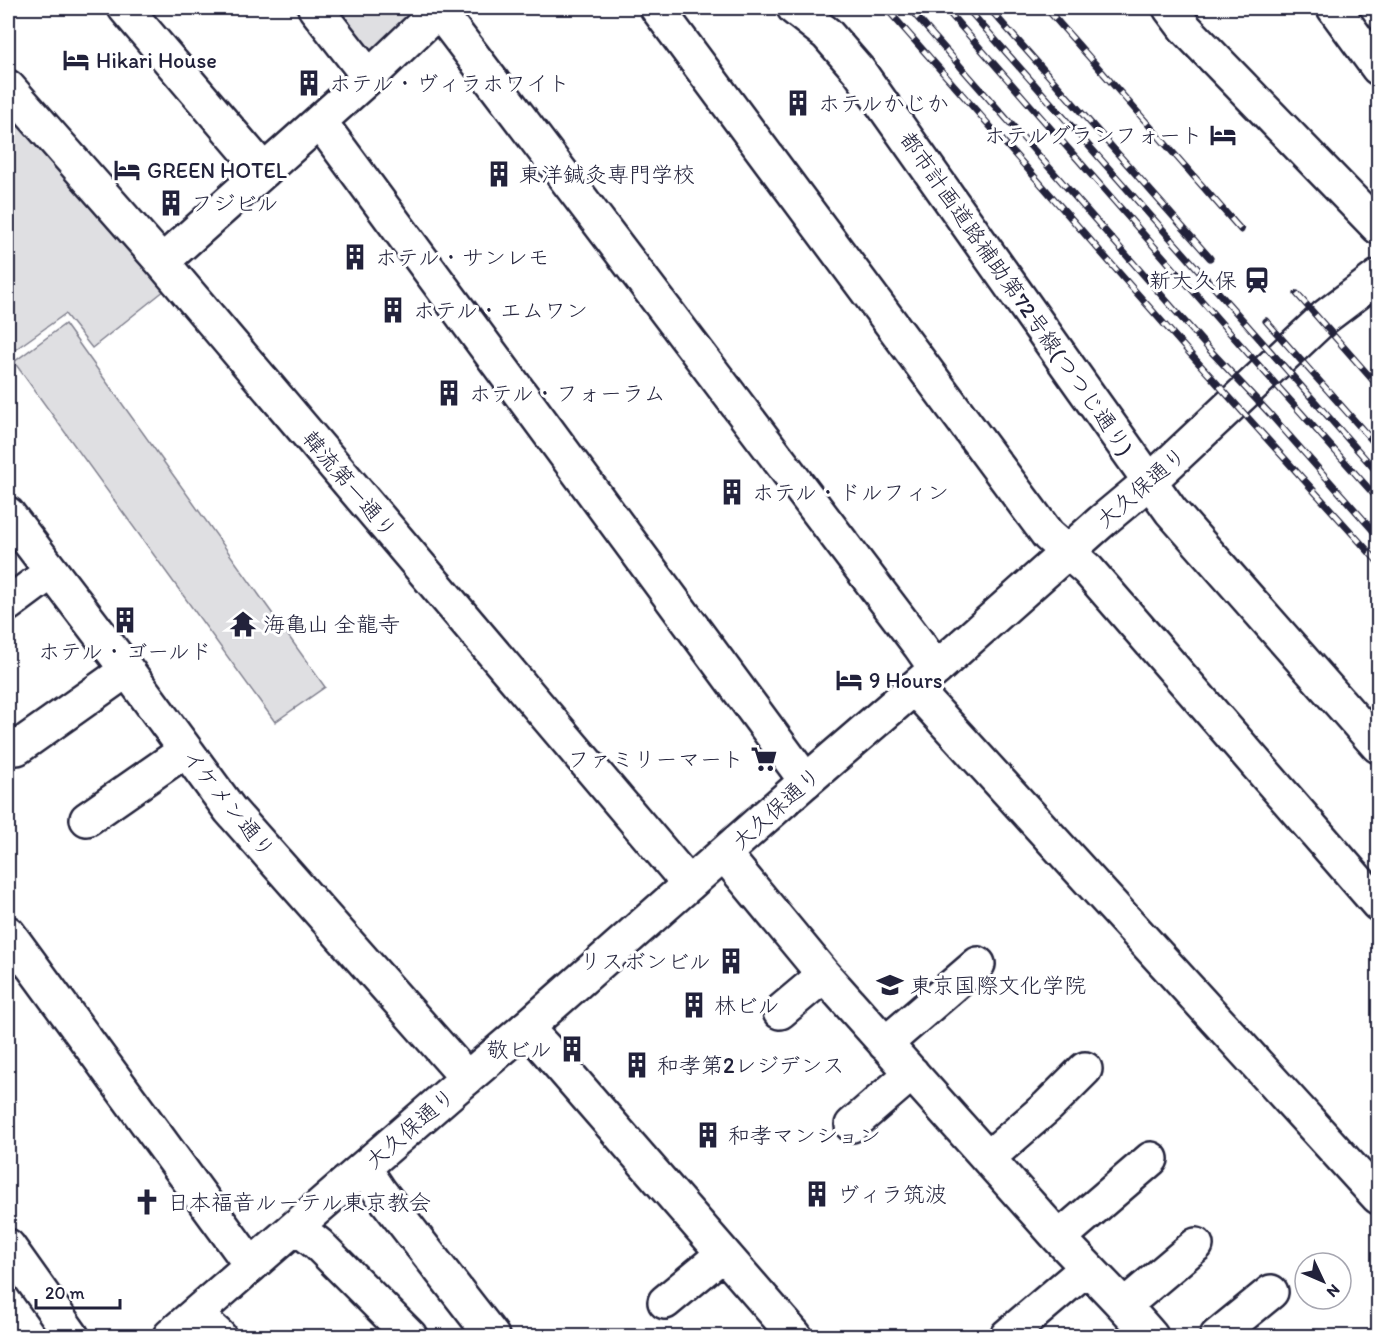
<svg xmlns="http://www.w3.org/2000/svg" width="1386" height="1344" font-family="Itim,'Klee One',sans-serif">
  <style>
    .green { fill: #dfdfe2; stroke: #80808e; stroke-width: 1.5 }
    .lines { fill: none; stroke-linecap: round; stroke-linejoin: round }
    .minor-casing { stroke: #22223b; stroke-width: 38 }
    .major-casing { stroke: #22223b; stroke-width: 38 }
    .minor { stroke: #fff; stroke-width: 33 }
    .major { stroke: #fff; stroke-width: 33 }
    .rail-casing { stroke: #22223b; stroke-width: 7 }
    .rail { stroke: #fff; stroke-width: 4.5; stroke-dasharray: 14; stroke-linecap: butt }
    .labels { text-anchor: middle; stroke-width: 6; stroke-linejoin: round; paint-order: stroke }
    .poi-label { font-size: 22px; fill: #22223b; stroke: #fff; text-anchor: start }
    .street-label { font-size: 22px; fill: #22223b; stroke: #fff }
  </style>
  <rect width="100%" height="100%" fill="#fff"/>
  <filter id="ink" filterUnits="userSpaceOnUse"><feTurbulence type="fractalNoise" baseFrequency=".0167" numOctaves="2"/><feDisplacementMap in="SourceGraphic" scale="12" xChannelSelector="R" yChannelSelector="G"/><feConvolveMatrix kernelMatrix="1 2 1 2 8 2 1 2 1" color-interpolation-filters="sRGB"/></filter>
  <g filter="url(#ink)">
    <path class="green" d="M340,8H422L373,56L333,13Z
      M8,108L170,286L92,348L65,314L9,354L8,352Z
      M65,324L325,687L275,722L14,362Z"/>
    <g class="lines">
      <g class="minor-casing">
        <path id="minor" d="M125,8L264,171
          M315,8L369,77
          M657,8L1048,535L1088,570L1378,904
          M794,8L827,34L859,71L1084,389L1171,511L1378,746
          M1170,8L1185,28L1378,227
          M1334,8L1378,68
          M438,10L920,646L936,669
          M8,87L162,262L689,884
          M320,122L806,781
          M162,262L369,77L441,8
          M8,514L127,670L230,810L467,1078
          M8,604L51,572
          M914,688L1378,1197
          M17,748L127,670
          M87,819L186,750
          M724,854L824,975L1059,1238C1090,1271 1122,1302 1151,1336
          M8,933L251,1265
          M780,1012L824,975
          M526,1028L544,1047L795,1336
          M885,1044L978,964
          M852,1125L912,1073
          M988,1158L1048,1106L1085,1069
          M364,1168L380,1192L492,1336
          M296,1227L318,1244L410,1336
          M1059,1238L1151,1159
          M8,1246L72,1336
          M665,1302L723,1254
          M1125,1305L1196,1245
          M196,1315L219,1336
          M1007,1336L1087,1268
          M1217,1336L1271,1292"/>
      </g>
      <g class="major-casing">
        <path id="major" d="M170,1336L452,1091L526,1028L806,781L936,669L1102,521L1150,481L1325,317L1378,277"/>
      </g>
      <use href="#minor" class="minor"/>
      <use href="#major" class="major"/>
      <g class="rail-casing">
        <path id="rail" d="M886,8L1194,358L1378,562
          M909,8L1208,348L1270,414L1378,536
          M945,8L1230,333L1378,499
          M967,8L1378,473
          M989,8L1210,258
          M1046,8L1241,230
          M1297,294L1378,386
          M1266,321L1378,447"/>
      </g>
      <use href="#rail" class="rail"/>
    </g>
  </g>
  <defs>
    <g id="hotel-bare" transform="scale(2.07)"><path d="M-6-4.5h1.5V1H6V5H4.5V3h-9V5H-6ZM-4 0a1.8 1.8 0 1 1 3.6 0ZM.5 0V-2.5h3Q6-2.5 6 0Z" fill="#22223b" stroke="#fff" stroke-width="2.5" paint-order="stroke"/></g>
    <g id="building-bare" transform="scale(2.07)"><path d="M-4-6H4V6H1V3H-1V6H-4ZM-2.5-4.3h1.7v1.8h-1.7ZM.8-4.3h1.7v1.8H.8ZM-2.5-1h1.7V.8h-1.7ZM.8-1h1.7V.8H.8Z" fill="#22223b" stroke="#fff" stroke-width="2.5" paint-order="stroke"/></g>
    <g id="station-bare" transform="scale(2.07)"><path d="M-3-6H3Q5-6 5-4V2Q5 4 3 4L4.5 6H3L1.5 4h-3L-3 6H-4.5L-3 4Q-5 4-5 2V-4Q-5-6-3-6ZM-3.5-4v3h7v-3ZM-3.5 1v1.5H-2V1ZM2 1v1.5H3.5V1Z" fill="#22223b" stroke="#fff" stroke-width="2.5" paint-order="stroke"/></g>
    <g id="temple-bare" transform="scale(2.07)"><path d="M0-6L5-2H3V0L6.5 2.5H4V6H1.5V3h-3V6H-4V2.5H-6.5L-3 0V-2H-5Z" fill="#22223b" stroke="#fff" stroke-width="2.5" paint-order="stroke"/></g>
    <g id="supermarket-bare" transform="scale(2.07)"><path d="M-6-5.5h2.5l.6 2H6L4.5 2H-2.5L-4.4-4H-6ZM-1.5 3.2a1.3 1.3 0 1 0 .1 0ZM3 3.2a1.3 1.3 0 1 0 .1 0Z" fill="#22223b" stroke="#fff" stroke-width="2.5" paint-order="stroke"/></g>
    <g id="school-bare" transform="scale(2.07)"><path d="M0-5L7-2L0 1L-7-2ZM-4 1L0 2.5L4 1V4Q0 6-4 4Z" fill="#22223b" stroke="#fff" stroke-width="2.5" paint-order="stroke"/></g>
    <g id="church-bare" transform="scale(2.07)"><path d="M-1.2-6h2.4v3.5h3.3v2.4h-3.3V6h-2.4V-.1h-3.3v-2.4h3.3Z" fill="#22223b" stroke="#fff" stroke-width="2.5" paint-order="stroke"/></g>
  </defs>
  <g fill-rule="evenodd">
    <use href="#hotel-bare" x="76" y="60"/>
    <use href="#building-bare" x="309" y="83"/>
    <use href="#building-bare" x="798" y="103"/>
    <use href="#hotel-bare" x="1223" y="135"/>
    <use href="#hotel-bare" x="127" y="170"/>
    <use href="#building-bare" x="499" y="174"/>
    <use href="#building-bare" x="171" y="203"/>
    <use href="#building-bare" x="355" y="257"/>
    <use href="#station-bare" x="1257" y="280"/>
    <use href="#building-bare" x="393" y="310"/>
    <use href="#building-bare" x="449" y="393"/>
    <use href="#building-bare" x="732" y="492"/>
    <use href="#building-bare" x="125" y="620"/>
    <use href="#temple-bare" x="243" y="624"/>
    <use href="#hotel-bare" x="849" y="680"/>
    <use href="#supermarket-bare" x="764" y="759"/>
    <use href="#building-bare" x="731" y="961"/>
    <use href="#school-bare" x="890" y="985"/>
    <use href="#building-bare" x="694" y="1005"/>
    <use href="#building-bare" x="572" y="1049"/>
    <use href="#building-bare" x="637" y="1065"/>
    <use href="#building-bare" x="708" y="1135"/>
    <use href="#building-bare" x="817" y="1194"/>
    <use href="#church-bare" x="147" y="1202"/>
  </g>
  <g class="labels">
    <g class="poi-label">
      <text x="96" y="68">Hikari House</text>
      <text x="329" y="91">ホテル・ヴィラホワイト</text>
      <text x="818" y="111">ホテルかじか</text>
      <text x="1203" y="143" text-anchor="end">ホテルグランフォート</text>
      <text x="147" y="178">GREEN HOTEL</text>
      <text x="519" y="182">東洋鍼灸専門学校</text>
      <text x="191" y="211">フジビル</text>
      <text x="375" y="265">ホテル・サンレモ</text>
      <text x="1237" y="288" text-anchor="end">新大久保</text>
      <text x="413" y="318">ホテル・エムワン</text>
      <text x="469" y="401">ホテル・フォーラム</text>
      <text x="752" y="500">ホテル・ドルフィン</text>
      <text x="263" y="632">海亀山 全龍寺</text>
      <text x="125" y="659" text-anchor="middle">ホテル・ゴールド</text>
      <text x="869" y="688">9 Hours</text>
      <text x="744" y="767" text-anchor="end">ファミリーマート</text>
      <text x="711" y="969" text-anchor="end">リスボンビル</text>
      <text x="910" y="993">東京国際文化学院</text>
      <text x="714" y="1013">林ビル</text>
      <text x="552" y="1057" text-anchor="end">敬ビル</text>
      <text x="657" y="1073">和孝第2レジデンス</text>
      <text x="728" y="1143">和孝マンション</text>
      <text x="837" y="1202">ヴィラ筑波</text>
      <text x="167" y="1210">日本福音ルーテル東京教会</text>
    </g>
    <g class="street-label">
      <text transform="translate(1017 293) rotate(55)" y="8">都市計画道路補助第72号線(つつじ通り)</text>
      <text transform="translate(350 484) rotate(50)" y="8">韓流第一通り</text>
      <text transform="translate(1141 487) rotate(-41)" y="8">大久保通り</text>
      <text transform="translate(229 803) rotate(51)" y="8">イケメン通り</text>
      <text transform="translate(776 808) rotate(-42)" y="8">大久保通り</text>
      <text transform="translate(410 1128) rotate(-41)" y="8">大久保通り</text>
    </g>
  </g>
  <rect width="1386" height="1344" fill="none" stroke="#fff" stroke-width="30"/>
  <rect x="15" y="15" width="1356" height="1314" fill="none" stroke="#22223b" stroke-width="2" filter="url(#ink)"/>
  <g transform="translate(1323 1281) rotate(134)"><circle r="28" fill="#ffffff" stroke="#a7a7b1" stroke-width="1.5"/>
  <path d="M0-4.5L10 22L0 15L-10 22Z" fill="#22223b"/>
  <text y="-9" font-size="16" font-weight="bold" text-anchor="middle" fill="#22223b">N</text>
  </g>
  <path d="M36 1299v9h84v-9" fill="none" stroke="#22223b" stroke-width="3"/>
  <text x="45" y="1299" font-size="18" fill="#22223b" stroke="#ffffff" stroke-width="4.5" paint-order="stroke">20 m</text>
</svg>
